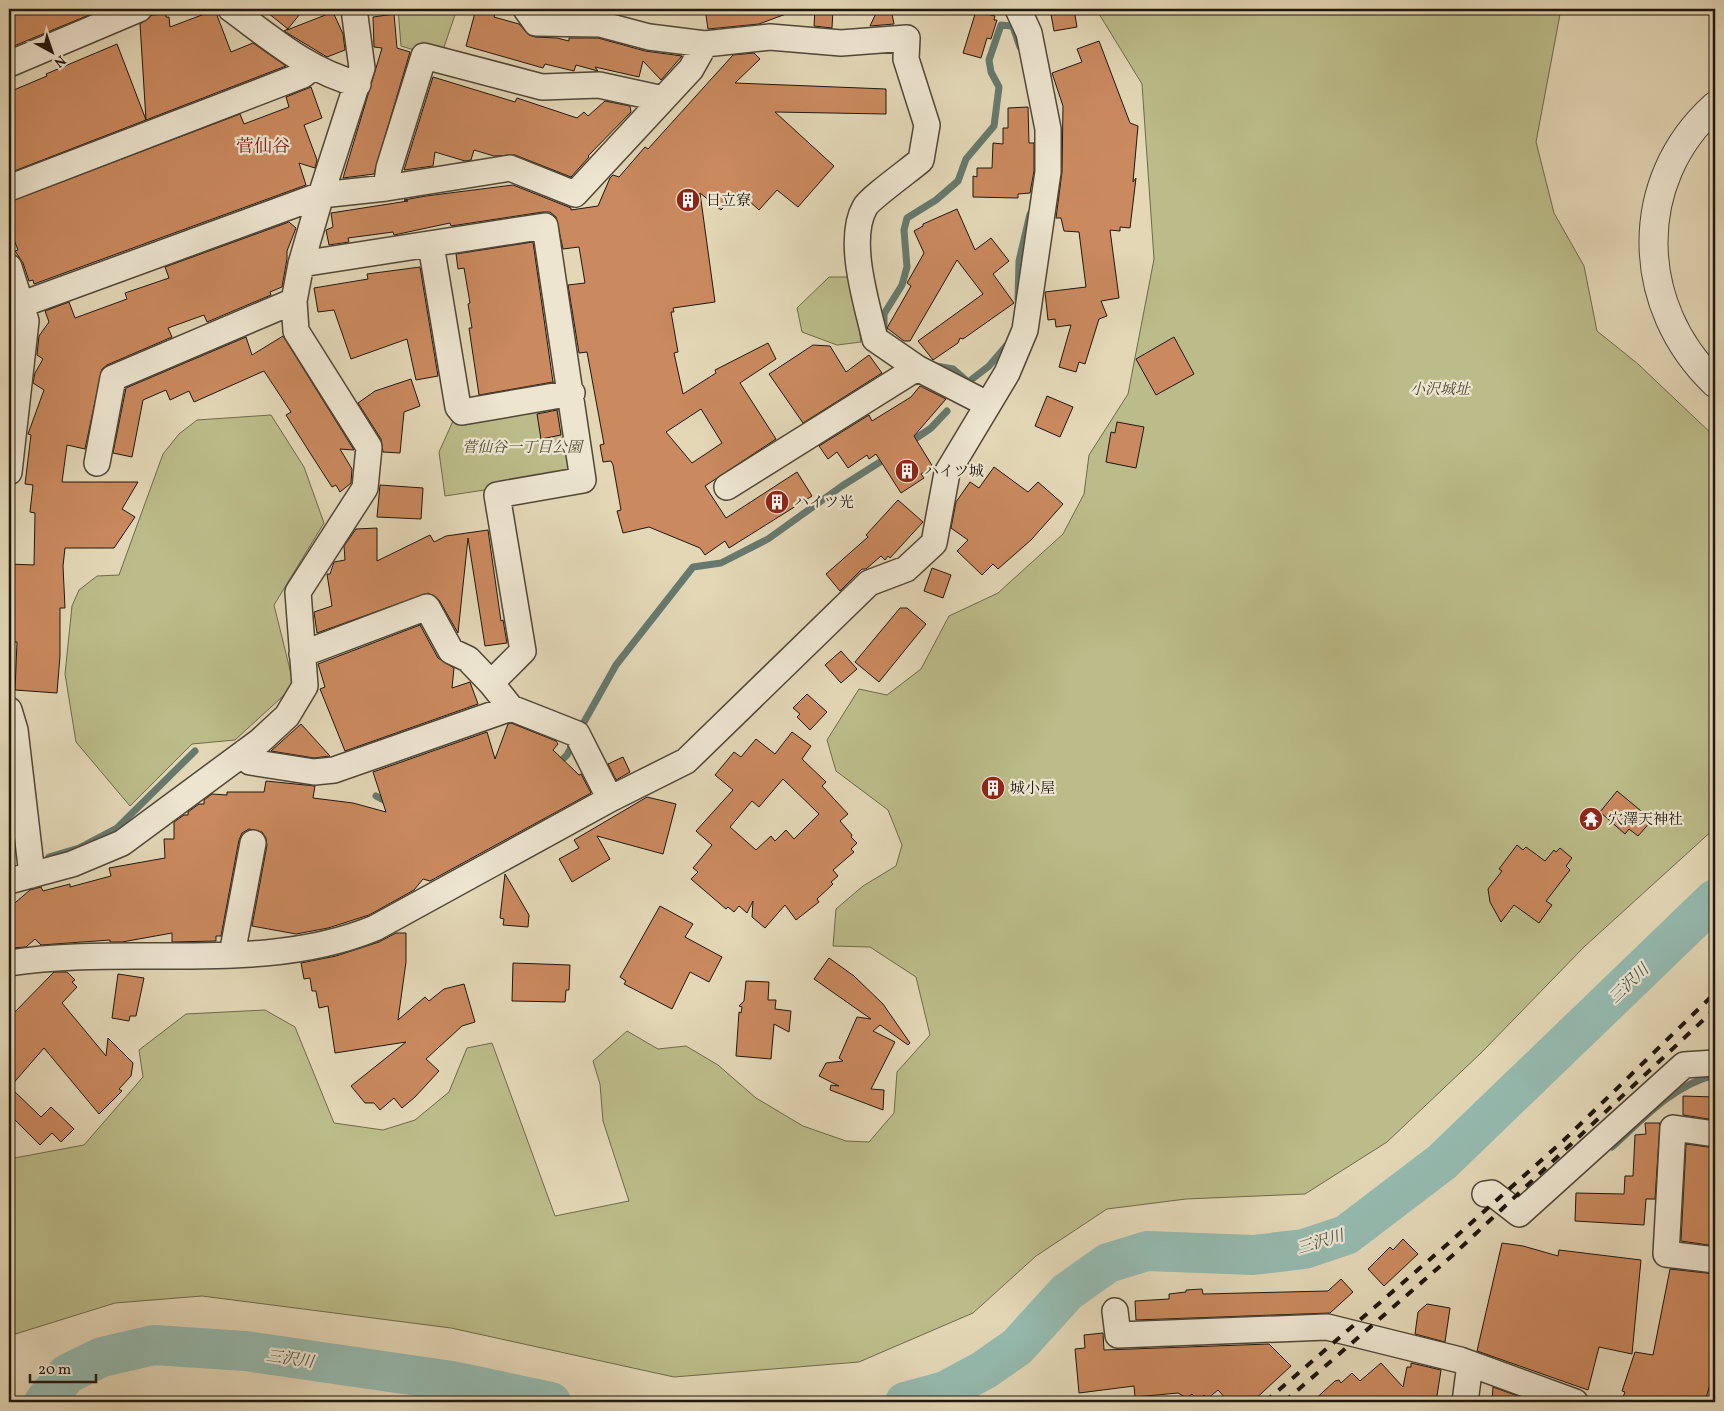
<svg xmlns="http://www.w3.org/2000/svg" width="1724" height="1411" font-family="Vollkorn,'Noto Serif JP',serif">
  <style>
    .green { fill: #bbbc89; stroke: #6d6a4b }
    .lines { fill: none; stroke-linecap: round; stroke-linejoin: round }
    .stream { stroke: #66796e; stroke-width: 7 }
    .river { stroke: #95baaf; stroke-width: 40 }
    .building { fill: #ca895e; stroke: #1f170d; fill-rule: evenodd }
    .minor-casing { stroke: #504737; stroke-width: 28 }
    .tertiary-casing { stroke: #504737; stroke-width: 30 }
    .minor { stroke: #ede5d0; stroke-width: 25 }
    .tertiary { stroke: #ede5d0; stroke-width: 28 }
    .rail { stroke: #1f170d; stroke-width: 4; stroke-dasharray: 9 9; stroke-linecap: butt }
    .labels { text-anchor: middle; stroke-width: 4.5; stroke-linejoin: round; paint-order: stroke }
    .poi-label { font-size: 15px; fill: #1f170d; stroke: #ede5d0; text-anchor: start }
    .park-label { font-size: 15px; font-style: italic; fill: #4e4932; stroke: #ede5d0 }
    .water-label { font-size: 16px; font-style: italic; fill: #485046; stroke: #ede5d0 }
    .quarter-label { font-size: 18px; fill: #7a1f14; stroke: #ede5d0 }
  </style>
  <rect width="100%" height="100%" fill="#e3d7b6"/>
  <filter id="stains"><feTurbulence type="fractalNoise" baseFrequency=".004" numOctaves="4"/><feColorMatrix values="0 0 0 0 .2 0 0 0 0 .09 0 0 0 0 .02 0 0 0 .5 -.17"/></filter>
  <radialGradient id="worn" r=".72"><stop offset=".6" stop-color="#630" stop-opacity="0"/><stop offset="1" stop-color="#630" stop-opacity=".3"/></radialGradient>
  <path class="green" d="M398,9H457L443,50L417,44L414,50L401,46Z
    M1096,9H1561L1536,142L1554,213L1584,266L1597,331L1638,364L1715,437V828L1584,947L1482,1052L1387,1142L1305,1194L1186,1199L1107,1209L1036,1256L973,1313L859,1362L674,1377L451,1328L202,1296L115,1303L9,1336V1159L84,1145L143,1077L139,1050L186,1014L265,1010L295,1027L334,1123L383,1130L415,1120L449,1092L467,1048L492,1043L555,1216L629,1201L603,1121L600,1084L593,1061L627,1031L658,1049L686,1046L718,1065L756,1098L803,1126L846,1141L869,1142L894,1113L897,1072L930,1035L916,977L870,947L833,946L836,909L863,886L896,866L902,845L888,810L836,771L827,740L859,689L887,695L921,669L949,616L998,593L1063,534L1084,494L1089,455L1128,394L1154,259L1142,84Z
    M829,277H852L861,342L837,345L802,332L797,308Z
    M556,405L567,413L573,469L564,478L445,496L439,452L453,421Z
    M271,415L304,467L324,523L274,605L294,686L235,740L192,744L130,806L76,742L65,674L72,606L79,590L97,576L119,575L163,454L179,434L197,420Z"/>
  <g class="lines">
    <path class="stream" d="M1012,24L1020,47
      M1018,299L1019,261L1030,214
      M884,330V314L902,285L907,267L904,230L907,218L936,200L958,181L966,159L994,126L999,87L991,72L989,60L1001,25L1012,26
      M936,366L953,369L968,382
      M967,383L989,366L1006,346
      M909,443L931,428L947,411
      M579,731L616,665L693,567L721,563L768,539L842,486L888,457
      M556,766L567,755L574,741
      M376,796L389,803
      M49,857L79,848L117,828L195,751
      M1612,1147C1643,1119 1673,1085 1715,1075"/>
    <path class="river" d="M44,1402L67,1374L102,1357L154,1345L245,1351L452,1381L551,1402
      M905,1402L945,1391L984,1370L1017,1347L1067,1292L1108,1263L1147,1251L1253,1255L1304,1249L1346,1235L1442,1162L1715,899"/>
  </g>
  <path class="building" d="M18,9H100L101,10L9,48V12Z
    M263,9H304L287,30L333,12L343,34L345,50L327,57L284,31L288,29Z
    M476,9H497L494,17L519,24L529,35L535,37L557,38L569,41V38H598L645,51L682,56L661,80L643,61L639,77L595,67L598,71L576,65L574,71L545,64L543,68L466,46Z
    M705,9H794V11L759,24L708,29Z
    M815,9H833L832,28L814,26Z
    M878,9H891L894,24L870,26Z
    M1050,9H1074L1077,27L1054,31Z
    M215,10L231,52L253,43L286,66L146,120L140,24L152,15L166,14V17H169L170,27Z
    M976,11L995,16L994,20H997L991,39L987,38L981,58L963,53Z
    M394,14L397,48L410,52L374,174L343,178L382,48L374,47L373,17Z
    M1099,41L1130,123L1138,126L1133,182L1136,178L1130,228L1120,227V231L1110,230L1119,298L1101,301L1107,316L1099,319L1085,364L1079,362L1076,372L1059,367L1071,325L1056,327L1055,319L1048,320L1045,292L1086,287L1079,232L1064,231L1061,218H1056L1062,172L1063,106L1052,73L1082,62L1077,49Z
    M117,44L146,120L9,173V92L47,76L46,74Z
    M754,53L760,59L735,83L886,89V114L775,112L834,166L798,207L777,190L759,210L738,191L721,210L700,193L715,302L673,308L674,312H671L678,352L674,353L683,394L716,373L715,370L768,343L776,359L740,383L776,439L705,486L726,518L797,472L812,496L729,548L725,541L705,555L700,548L649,527L623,533L617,511L621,510L613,465L611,461L603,462L600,445L604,444L587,352L579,353L568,285L585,283L579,247L563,249L556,217L550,212H543L451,226L450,223L394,235L393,232L348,238L349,242L329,245L326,230L333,227L331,213L408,201L404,200L426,196L513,185L571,208V210L598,206L610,178L613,175L619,177L645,147L648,149L733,55ZM701,409L722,443L692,463L666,432Z
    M433,77L515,102L517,98L577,118L584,112L588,116L605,101L630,106L631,112L588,156L589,157L571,177L515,155L494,156L474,150L471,160L465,161L435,152L433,166L404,170Z
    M311,87L322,118L304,125L317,160L315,168L299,163L306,185L34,284L33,280L29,281L23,263L15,251L18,250L9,227V202L240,114L244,124L289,107L286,97Z
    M1028,107L1029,143H1034V171L1030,193L1018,194V198L973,197V176L977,177V168H992L993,143L1003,144V128H1008V108Z
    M957,209L975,250L991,238L1009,261L993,274L1014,303L963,339L960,338L958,343L933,360L918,341L983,294L957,260L910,341H904L887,328L911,286L907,283L924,253L914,231L923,226V224Z
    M289,222L296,228L287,251V259L282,287L270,292L271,295L207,322L204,315L168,328L172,337L107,365L102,369L85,449L67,445L62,482H138L122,509L135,517L114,548H65L63,566L65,608H60V656L57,693L15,690L17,642H9V564L34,565L35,513L30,512L33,485L25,484L31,435L28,434L44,390L33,383L35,373L43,359L37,355L39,336L49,322L45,311L69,302L75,318L127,299L125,293L169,278L165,267Z
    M533,242L553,382L479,395L469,328H472L468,304L470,303L464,268L458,269L456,254Z
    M420,267L438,376L416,380L407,339L351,359L334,310L318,312L314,288L368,279L367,274Z
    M283,336L354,450L340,449L352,469L351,483L340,492L336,485L332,487L312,456L286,415L291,412L264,371L194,402L189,391L170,400L166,390L143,400L132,457L113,453L126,388L246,337L252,355Z
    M1174,337L1194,374L1156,395L1136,359Z
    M813,345L830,346L846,372L869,355L882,373L803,423L769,374Z
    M411,379L420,406L404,412L400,453L383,452L381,439L358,403L375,391Z
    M920,386L946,399L914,436L933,467L921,474L924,478L901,493L876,454L869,459L867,455L848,468L837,452L828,459L819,446L869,415L872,421L911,397Z
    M1047,396L1073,407L1060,437L1035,426Z
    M557,410L561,435L541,439L537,414Z
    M1117,422L1144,427L1136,468L1106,462L1111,432L1115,433Z
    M994,467L1028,492L1038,482L1063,504L1031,540L998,569L993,564L982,575L957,551L968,540L951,528L956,502L970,482L979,488Z
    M380,485L423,488L421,519L377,517Z
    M898,500L923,522L890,558L888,556L885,560L881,556L866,569H862L840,591L826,574L868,537L866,535Z
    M377,528V561L430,535L434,542L446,536L488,530L501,621L503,620L507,643L485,646L468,538L458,633L439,600L428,593L317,633L314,612L332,606L327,574H330L334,562L345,560L344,546L356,529Z
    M932,568L951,575L943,598L924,591Z
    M900,608H907L926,624L879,682L855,662Z
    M420,625L438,658L454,668L452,688L470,682L478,704L345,751L320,689L325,687L318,664Z
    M841,651L857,669L841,683L825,665Z
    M807,694L827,712L810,730L797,717L800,714L793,708Z
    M511,723L556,741L558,744L553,750L579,775L581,774L591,793L430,881L423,879L414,890L369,915L328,928L296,934L252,926L267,845L266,838L262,832L249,829L242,833L239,840L221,936H216V941L172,942V933L122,942H110V940L41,945L35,939L26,947L12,948L9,944V908L30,890L41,887L43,891L70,884V887L111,876L109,868L165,858L164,839H174V822L184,815H188V812L199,804H204V800L212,794L227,795V792H264L266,781L315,786L313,798L353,803L386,812L373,772L487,732L495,759L508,724Z
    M301,724L330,756L314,758L271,751Z
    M792,732L811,746L802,759L826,782L822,786L848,814L840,821L852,835L851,837L857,843L851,849L854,852L833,870L838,876L831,882L833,884L817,899L819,902L796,920L785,905L765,928L752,917L753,901L747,913L739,906L734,912L728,907L726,909L691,879L698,872L693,868L712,845L696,831L733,790L715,775L734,752L741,757L756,739L775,754ZM783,779L819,814L794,839L786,830L775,841L771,836L756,850L730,827L752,801L759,807Z
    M623,757L630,772L616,780L608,764Z
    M1617,791L1652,820L1638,836L1629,829L1625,834L1600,812Z
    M647,797L676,804L663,854L597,836L610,859L572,882L559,859L579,848L574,840Z
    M1517,845L1523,850L1526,847L1545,861L1554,850L1556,852L1560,848L1572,858L1566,866L1570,870L1546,901L1552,905L1539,923L1514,905L1501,922L1490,902L1488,889L1502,871L1499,869Z
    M505,874L529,915L528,927L503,925L504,919L500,918Z
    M660,906L693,924L685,937L722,957L709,982L690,972L672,1009L624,984L626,981L620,977Z
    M396,933H406V962L398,1020L425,997L429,1001L444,989L464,984L475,1022L462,1026L426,1059L439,1071L415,1097L402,1108L394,1098L380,1110L374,1103H365L351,1086L406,1042L335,1053L328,1006L319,1008L316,991H312L310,978L304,979L301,963L336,956L379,942Z
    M829,958L854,976L883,1004L910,1043L908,1045L880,1025L873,1031L895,1042L871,1089L884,1090L883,1110L830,1090L831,1085L839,1086L819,1076L826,1063L843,1061L839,1058L857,1017L871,1019L814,979Z
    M513,963L570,965L569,990H566L565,1002L512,1001Z
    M54,972H67L75,980L72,982L77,987L62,1003L106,1056L108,1038L133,1063L131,1076L119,1089L122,1091L99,1114L44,1048L10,1087L41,1117L51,1107L74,1129L61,1142L52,1133L40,1145L9,1114V1018Z
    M118,974L144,978L136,1016H130L129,1021L112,1018Z
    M746,981L769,982L768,1000H776L775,1009L791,1011L789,1032L774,1024L771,1059L736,1056L739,1012L741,1013L742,1007L739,1006L744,1001Z
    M1683,1096L1715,1097V1120L1683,1115Z
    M1645,1123H1660L1655,1199H1646L1644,1225L1575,1221L1576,1193L1624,1194L1625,1176H1633L1635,1135L1646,1134Z
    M1686,1144L1715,1148V1246L1681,1241Z
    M1403,1239L1418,1254L1384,1286L1368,1269L1390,1247L1393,1250Z
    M1502,1243L1523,1246L1558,1256L1559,1250L1641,1260L1632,1354L1599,1347L1588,1390L1477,1351Z
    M1670,1269L1715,1274V1366L1705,1402H1621L1625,1392L1622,1391L1635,1352L1653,1355Z
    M1341,1279L1353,1292L1330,1313L1136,1320L1135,1301L1169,1299V1294L1186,1292V1290L1202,1289L1203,1294L1328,1291Z
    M1427,1304L1450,1308L1445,1342L1415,1334L1418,1312Z
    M1103,1333L1104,1350L1269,1344L1291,1366L1252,1402H1229L1218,1390L1207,1399L1204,1395L1198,1401L1192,1394L1187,1398L1178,1393L1135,1397L1134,1386L1079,1393L1075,1349L1085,1348L1084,1335Z
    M1381,1363L1403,1387L1407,1367H1411V1363L1441,1370L1436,1402H1312L1335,1381L1339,1380L1341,1383L1352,1373L1360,1381Z
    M1493,1387L1534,1402H1492Z"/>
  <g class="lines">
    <g class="minor-casing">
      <path id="minor" d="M231,9C272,39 308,71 358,84
        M526,9L536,23L600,24L649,37L705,44
        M9,64L139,9
        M9,188L303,75L312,68
        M386,188L389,168L424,56L542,87L599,85L663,99
        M431,245L458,407L462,412L572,393
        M301,264L545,226L583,480L497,495L523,651L491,683
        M9,267L26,321L9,472
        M9,309L321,195L386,188L510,168L575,194L691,69L705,44L770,37L841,43L907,38L906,59L927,125L921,160C911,169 870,198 865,207C846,240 867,304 875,339L917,368L987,404
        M97,463L113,378L294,301
        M727,487L917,368
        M302,654L427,607L451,651L468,659L491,683L511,708L577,734L610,799
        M9,710L15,730L32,875
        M245,752L250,762L314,772L334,770L511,708
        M9,881L72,864L122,843L260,741L287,716L305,686L298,592L365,488L369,447L296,331L294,301L301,264L321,195L362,68L354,9
        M232,954L253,843
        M9,963C128,944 261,975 375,928L610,799L686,761L869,583L906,569L934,543L947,473L1007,373L1025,330L1048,172V129L1029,33L1018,9
        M1715,1134L1673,1128L1666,1254L1715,1260
        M1485,1194L1492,1193L1519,1214L1684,1065L1715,1063
        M1115,1311L1118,1335L1327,1327L1460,1360L1575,1402
        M1465,1402L1470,1364"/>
    </g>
    <g class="tertiary-casing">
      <path id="tertiary" d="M1715,106C1631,181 1635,307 1715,383"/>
    </g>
    <use href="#minor" class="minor"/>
    <use href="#tertiary" class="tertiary"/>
    <path class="rail" d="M1265,1402L1443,1248L1563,1141L1715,993
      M1284,1402L1453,1255L1715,1009"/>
  </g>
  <defs>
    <g id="building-disc" transform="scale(1.25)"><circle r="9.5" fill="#8f2418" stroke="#ede5d0"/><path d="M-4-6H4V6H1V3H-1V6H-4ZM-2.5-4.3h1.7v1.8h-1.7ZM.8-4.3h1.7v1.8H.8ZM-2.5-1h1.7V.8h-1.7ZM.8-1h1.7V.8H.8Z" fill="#fff"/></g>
    <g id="temple-disc" transform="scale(1.25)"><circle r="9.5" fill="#8f2418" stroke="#ede5d0"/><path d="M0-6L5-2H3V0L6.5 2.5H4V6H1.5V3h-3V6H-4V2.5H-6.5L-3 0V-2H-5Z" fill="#fff"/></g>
  </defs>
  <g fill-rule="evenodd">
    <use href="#building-disc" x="688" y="200"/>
    <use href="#building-disc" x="907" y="471"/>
    <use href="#building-disc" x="777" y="502"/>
    <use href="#building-disc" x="993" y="788"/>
    <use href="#temple-disc" x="1591" y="819"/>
  </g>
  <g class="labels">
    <g class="poi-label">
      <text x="706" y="205">日立寮</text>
      <text x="924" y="476">ハイツ城</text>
      <text x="794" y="507">ハイツ光</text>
      <text x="1010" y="793">城小屋</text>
      <text x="1608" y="824">穴澤天神社</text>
    </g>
    <g class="park-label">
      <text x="1440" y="394">小沢城址</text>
      <text x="522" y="452">菅仙谷一丁目公園</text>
    </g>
    <g class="water-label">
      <text transform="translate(1628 983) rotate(-44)" y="6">三沢川</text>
      <text transform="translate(1320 1241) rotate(-17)" y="6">三沢川</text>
      <text transform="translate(290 1358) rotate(8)" y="6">三沢川</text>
    </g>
    <g class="quarter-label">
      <text x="263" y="152">菅仙谷</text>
    </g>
  </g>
  <rect width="1724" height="1411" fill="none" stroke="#e3d7b6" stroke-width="30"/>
  <rect x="10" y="10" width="1704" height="1391" fill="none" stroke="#1f170d" stroke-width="2.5"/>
  <rect x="15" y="15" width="1694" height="1381" fill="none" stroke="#1f170d"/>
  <g transform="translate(52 52) rotate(140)" stroke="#ede5d0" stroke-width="4" paint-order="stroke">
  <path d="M0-4L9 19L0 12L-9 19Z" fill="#1f170d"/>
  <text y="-8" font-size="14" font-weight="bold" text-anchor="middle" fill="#1f170d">N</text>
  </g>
  <path d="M30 1374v8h66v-8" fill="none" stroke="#1f170d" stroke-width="2.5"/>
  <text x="38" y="1374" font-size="15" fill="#1f170d" stroke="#ede5d0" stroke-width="4" paint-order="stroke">20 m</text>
  <rect width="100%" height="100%" filter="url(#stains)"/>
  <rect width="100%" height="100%" fill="url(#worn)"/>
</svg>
